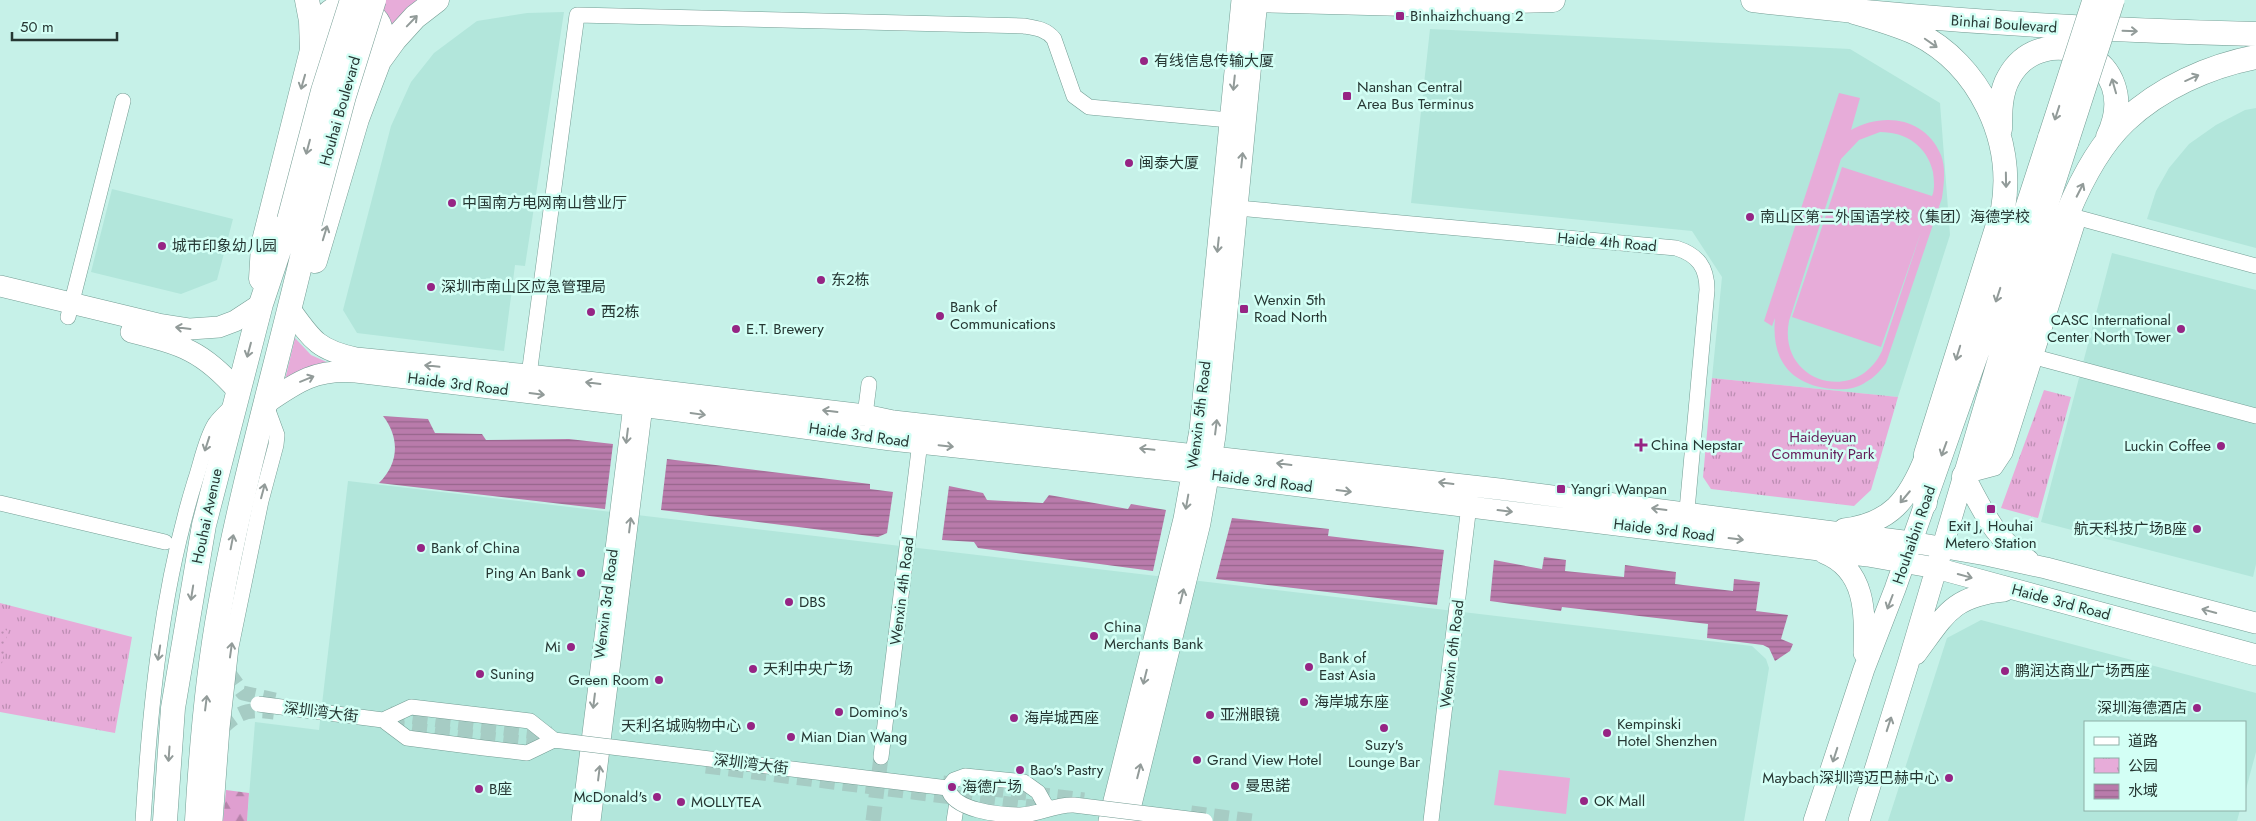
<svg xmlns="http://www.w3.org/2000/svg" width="2256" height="821" font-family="Jost,'Noto Sans SC',sans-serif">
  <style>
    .built { fill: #b2e6db }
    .grass { fill: #e7acd9; fill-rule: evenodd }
    .forest { fill: url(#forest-firs) }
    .park { fill: url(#park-tufts) }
    .garden { fill: url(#garden-dots) }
    .water { fill: url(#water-rules) }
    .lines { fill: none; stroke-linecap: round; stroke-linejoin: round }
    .street-tunnel { stroke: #a6ccc4; stroke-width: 15; stroke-dasharray: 15 8; stroke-linecap: butt }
    .street-casing { stroke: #749d94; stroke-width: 16 }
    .secondary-casing { stroke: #749d94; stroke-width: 22 }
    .primary-casing { stroke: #749d94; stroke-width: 25 }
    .street { stroke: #fff; stroke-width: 15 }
    .secondary { stroke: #fff; stroke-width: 21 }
    .primary { stroke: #fff; stroke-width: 24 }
    .street-bridge-casing { stroke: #749d94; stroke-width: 16; stroke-linecap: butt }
    .secondary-bridge-casing { stroke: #749d94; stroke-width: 22; stroke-linecap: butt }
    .primary-bridge-casing { stroke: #749d94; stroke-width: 25; stroke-linecap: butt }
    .street-bridge { stroke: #fff; stroke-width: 15 }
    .secondary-bridge { stroke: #fff; stroke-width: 21 }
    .primary-bridge { stroke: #fff; stroke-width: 24 }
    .oneway { stroke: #929b99 }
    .poi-dot { fill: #962584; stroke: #d3fff5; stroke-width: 2 }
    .labels { text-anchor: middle; stroke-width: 5; stroke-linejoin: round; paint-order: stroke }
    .poi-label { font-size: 15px; fill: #263733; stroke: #d3fff5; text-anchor: start }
    .street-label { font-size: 15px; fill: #263733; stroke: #d3fff5 }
    .park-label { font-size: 15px; fill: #651b59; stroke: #d3fff5 }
  </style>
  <defs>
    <pattern id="forest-firs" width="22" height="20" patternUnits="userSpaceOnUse" patternTransform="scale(1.25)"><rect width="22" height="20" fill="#df9fd0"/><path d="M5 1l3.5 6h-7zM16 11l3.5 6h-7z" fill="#b582a9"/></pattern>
    <pattern id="park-tufts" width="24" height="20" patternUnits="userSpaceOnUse" patternTransform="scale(1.25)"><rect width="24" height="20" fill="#e7acd9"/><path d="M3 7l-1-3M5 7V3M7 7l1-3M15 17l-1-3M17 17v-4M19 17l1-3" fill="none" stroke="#bb8db1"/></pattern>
    <pattern id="garden-dots" width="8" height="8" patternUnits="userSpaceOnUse" patternTransform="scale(1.25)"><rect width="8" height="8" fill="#e7acd9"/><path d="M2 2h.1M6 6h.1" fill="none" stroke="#bb8db1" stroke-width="1.8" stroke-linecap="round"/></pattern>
    <pattern id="water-rules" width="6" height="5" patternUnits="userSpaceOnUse" patternTransform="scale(1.25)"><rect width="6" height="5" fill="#b97bab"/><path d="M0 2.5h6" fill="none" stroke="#96668c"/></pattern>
  </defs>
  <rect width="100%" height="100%" fill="#c6f1e8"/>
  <path class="built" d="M564,12L525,266L515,265L504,351L357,333L343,310L391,126L411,82L434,53L477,21L527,13Z
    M1430,29L1850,49L1940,103L1950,235L1898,397L1712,378L1722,277L1692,231L1411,203Z
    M2256,108V248L2147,219L2156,191L2169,168L2189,144L2216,125L2245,110Z
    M112,189L233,219L217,280L181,294L91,272Z
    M2112,253L2256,290V564L2253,577L2041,522Z
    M348,481L1752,646L1766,659L1769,668L1744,821H247L255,722L319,730Z
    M1981,620L2256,693V752L2245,793V722H2085V810H2240L2237,821H1888L1947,638Z"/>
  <path class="grass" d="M359,0H420L388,31Z
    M1839,93L1860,98L1851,130C1883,112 1925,117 1941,155C1946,168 1944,184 1942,198L1886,363C1880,371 1874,378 1866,382C1856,389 1844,390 1833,389C1790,385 1771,360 1775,318L1772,326L1764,321ZM1880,132C1906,132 1927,146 1933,172C1934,180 1935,189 1932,196L1842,167L1792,317L1881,347L1921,232L1882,351C1856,406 1777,382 1789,321L1841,159L1859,140Z
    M295,338L311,355L329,363L284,384Z
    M1499,770L1570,778L1566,814L1494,805Z"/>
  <path class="forest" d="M226,790L249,793L247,821H223Z"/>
  <path class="park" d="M1712,378L1898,397L1871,490L1854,506L1711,489L1703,477Z
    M2044,390L2071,397L2038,518L2001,508Z
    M0,603L132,637L115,733L0,712Z"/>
  <path class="garden" d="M0,628L8,631L0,674Z"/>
  <path class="water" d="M383,416L428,419L435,433L482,434L486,440L569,439L613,444L605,509L379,483C399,463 400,438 383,416Z
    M667,459L870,484V489L893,492L887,533L878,537L661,510Z
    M949,486L983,493L987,500L1043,503L1049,495L1128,509L1131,504L1166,510L1153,571L978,548L974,542L942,540Z
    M1232,518L1329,529L1328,536L1444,550L1437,605L1216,579Z
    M1544,557L1566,560L1565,571L1624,577L1625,565L1676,572L1675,584L1733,591L1734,579L1760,582L1756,611L1788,615L1781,639L1793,644L1790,651L1775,661L1769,648L1763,645L1707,638L1708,624L1562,607L1561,611L1490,601L1494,560L1542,569Z"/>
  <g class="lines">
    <path class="street-tunnel" d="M228,672L243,693L275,700
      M390,714L551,734
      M389,727L547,746
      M222,728C241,710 249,709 274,712
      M706,766L1048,809
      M943,783L1084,800
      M1191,813L1252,821
      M873,821L881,757"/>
    <g class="street-casing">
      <path id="street" d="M1238,208L1676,248C1698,255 1707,267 1707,290L1686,521
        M68,317L123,101
        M2035,357L2256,416
        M529,375L577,15L1024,26C1036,28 1046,29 1054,39L1074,96L1089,107L1240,121
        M865,415L869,384
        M1965,476L1995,468L2005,453L2079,218L2256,266
        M0,503L165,542
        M881,757L921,434
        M143,821C150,707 161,591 195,481C201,464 205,440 215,424C220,417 227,411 233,405
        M215,821L222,728L231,647L261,501L276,445L277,435L266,405
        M579,821L632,397
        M593,821L646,398
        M954,821L957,802
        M1431,821L1470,497"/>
    </g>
    <g class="secondary-casing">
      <path id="secondary" d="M0,286L158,324L190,329L219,327L235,321L261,304
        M290,309C312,340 318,350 356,358L529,375L865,415L893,421L1499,489L1911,542L1986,555L2046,568L2256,623
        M131,332C182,345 202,350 238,391
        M265,404C297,382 315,369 356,372L672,410L891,440L1170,470L1868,556L1936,568L2256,655
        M1964,476C1982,508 1995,541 2028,560
        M1844,529C1891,523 1908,500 1925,458
        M1824,553C1867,570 1865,615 1864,653
        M1916,654C1945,615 1952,596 2004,591
        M1109,821L1184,519L1200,430L1242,0
        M1127,821L1200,523L1215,436L1257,0
        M1814,821L1864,669L1895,589L1980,348L2049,136
        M1859,821L1908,664L2005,337L2068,142"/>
    </g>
    <g class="primary-casing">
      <path id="primary" d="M1252,0L1407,4L1553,0
        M1753,0C1920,20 2087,30 2256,34
        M1854,12C1875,18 1896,24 1916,33C1980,65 2015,140 2003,209L1926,454L1925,503
        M314,45C318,34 321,21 329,13C343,0 374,8 380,27C384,37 380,50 379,61
        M2000,129C2000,113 2000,92 2009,77C2043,16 2146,58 2108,137
        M315,261L357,119L379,61L395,39L415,17L437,0
        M261,279L263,245L312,50L311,21L307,0
        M1964,476C1973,465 1985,453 1992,440C2003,419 2012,381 2020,358C2043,285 2069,174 2125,121C2160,88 2209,66 2256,57
        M165,821L173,708L204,525L261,304L289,220
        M197,821C201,749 207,677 220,606C243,477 281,351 310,223"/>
    </g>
    <use href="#street" class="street"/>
    <use href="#secondary" class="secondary"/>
    <use href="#primary" class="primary"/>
    <g class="street-bridge-casing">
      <path id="street-bridge" d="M258,704L383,720L407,738L484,748L527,753L554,740L948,788C953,811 1000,815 1020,815C1038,815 1055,804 1074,805L1205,821
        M383,720L411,707L530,721L554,740
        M948,788L954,780L965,776L1024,782L1038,792L1047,808"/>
    </g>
    <g class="secondary-bridge-casing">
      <path id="secondary-bridge" d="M2049,136L2093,0
        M2068,142L2114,0"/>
    </g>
    <g class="primary-bridge-casing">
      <path id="primary-bridge" d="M289,220L323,91L352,0
        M310,223L344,96L374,0"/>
    </g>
    <use href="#street-bridge" class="street-bridge"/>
    <use href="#secondary-bridge" class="secondary-bridge"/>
    <use href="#primary-bridge" class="primary-bridge"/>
  </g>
  <defs><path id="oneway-shaft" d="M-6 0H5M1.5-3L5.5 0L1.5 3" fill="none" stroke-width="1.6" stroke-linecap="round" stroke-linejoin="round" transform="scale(1.25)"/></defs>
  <g class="oneway">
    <use href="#oneway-shaft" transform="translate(412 21) rotate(-46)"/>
    <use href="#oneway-shaft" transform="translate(2130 31) rotate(2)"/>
    <use href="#oneway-shaft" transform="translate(1931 43) rotate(35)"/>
    <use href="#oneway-shaft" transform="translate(2192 78) rotate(-24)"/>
    <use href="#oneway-shaft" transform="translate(303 82) rotate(106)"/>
    <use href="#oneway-shaft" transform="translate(1234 83) rotate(96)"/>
    <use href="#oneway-shaft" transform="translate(2114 86) rotate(-106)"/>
    <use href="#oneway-shaft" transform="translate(2057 113) rotate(108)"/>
    <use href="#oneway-shaft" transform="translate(308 147) rotate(105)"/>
    <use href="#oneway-shaft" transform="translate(1242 160) rotate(-84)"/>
    <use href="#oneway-shaft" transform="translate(2006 180) rotate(89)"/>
    <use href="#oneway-shaft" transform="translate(2080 190) rotate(-63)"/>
    <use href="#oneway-shaft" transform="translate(325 233) rotate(-73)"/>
    <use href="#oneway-shaft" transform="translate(1218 245) rotate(96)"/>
    <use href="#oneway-shaft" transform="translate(1998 295) rotate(108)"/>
    <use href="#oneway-shaft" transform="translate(183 328) rotate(-173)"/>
    <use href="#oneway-shaft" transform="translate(249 350) rotate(105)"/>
    <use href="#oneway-shaft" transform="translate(1958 353) rotate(107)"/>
    <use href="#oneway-shaft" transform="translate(432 366) rotate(-174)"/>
    <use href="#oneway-shaft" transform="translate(307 379) rotate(-22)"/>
    <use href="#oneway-shaft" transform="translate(593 383) rotate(-173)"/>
    <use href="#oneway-shaft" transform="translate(537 394) rotate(7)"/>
    <use href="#oneway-shaft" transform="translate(830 411) rotate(-173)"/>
    <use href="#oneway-shaft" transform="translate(698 414) rotate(8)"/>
    <use href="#oneway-shaft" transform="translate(1216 427) rotate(-83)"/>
    <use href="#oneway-shaft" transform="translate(627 436) rotate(97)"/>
    <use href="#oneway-shaft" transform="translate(207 444) rotate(108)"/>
    <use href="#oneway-shaft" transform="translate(946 446) rotate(6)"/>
    <use href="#oneway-shaft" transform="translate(1147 449) rotate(-174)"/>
    <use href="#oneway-shaft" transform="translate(1944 449) rotate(110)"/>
    <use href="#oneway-shaft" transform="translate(1284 464) rotate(-173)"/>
    <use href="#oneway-shaft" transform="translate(1446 483) rotate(-173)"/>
    <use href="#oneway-shaft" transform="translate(263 491) rotate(-75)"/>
    <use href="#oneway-shaft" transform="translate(1344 491) rotate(7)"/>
    <use href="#oneway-shaft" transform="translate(1905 497) rotate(130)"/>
    <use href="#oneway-shaft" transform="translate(1187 502) rotate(100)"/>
    <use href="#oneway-shaft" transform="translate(1659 509) rotate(-173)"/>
    <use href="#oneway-shaft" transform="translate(1505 511) rotate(7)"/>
    <use href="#oneway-shaft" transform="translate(630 525) rotate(-83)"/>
    <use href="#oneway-shaft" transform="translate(1736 539) rotate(7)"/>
    <use href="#oneway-shaft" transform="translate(232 542) rotate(-79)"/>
    <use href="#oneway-shaft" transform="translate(1965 576) rotate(15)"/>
    <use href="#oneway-shaft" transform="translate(192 593) rotate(99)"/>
    <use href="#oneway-shaft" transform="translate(1182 596) rotate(-76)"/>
    <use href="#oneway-shaft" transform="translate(1890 602) rotate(111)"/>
    <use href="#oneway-shaft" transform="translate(2209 611) rotate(-165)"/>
    <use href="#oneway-shaft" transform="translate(231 650) rotate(-82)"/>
    <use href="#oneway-shaft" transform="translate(159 653) rotate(99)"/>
    <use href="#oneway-shaft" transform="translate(1145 677) rotate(104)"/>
    <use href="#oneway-shaft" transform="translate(594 701) rotate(97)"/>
    <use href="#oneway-shaft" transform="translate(206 703) rotate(-83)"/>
    <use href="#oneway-shaft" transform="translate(1889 724) rotate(-72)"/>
    <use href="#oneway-shaft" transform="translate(169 754) rotate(94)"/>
    <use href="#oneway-shaft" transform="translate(1835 755) rotate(108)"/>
    <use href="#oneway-shaft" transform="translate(1139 771) rotate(-76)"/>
    <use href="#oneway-shaft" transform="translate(599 773) rotate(-83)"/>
  </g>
  <g class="poi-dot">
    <rect x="1395" y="11" width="10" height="10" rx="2.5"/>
    <circle cx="1144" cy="61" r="5"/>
    <rect x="1342" y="91" width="10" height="10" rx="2.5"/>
    <circle cx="1129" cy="163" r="5"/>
    <circle cx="452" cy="203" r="5"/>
    <circle cx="1750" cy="217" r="5"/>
    <circle cx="162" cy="246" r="5"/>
    <circle cx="821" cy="280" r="5"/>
    <circle cx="431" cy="287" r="5"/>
    <rect x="1239" y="304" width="10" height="10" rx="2.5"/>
    <circle cx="591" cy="312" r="5"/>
    <circle cx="940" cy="316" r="5"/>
    <circle cx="736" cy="329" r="5"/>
    <circle cx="2181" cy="329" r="5"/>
    <path d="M1638.5 437.5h5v5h5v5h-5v5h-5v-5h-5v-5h5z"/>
    <circle cx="2221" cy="446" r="5"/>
    <rect x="1556" y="484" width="10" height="10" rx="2.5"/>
    <rect x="1986" y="504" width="10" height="10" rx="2.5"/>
    <circle cx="2197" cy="529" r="5"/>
    <circle cx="421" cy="548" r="5"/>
    <circle cx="581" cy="573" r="5"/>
    <circle cx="789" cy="602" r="5"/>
    <circle cx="1094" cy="636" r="5"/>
    <circle cx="571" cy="647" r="5"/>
    <circle cx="1309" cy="667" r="5"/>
    <circle cx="753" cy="669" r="5"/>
    <circle cx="2005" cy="671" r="5"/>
    <circle cx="480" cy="674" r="5"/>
    <circle cx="659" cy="680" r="5"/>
    <circle cx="1304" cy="702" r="5"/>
    <circle cx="2197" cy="708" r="5"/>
    <circle cx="839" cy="712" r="5"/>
    <circle cx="1210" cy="715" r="5"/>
    <circle cx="1014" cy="718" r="5"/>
    <circle cx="751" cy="726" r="5"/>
    <circle cx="1384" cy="728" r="5"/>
    <circle cx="1607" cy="733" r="5"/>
    <circle cx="791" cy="737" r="5"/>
    <circle cx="1197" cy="760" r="5"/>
    <circle cx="1020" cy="770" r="5"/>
    <circle cx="1949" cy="778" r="5"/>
    <circle cx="1235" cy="786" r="5"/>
    <circle cx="952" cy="787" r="5"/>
    <circle cx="479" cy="789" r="5"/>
    <circle cx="657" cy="797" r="5"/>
    <circle cx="1584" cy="801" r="5"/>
    <circle cx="681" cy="802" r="5"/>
  </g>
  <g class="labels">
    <g class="poi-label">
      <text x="1410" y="21">Binhaizhchuang 2</text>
      <text x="1154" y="66">有线信息传输大厦</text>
      <text x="1357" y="92">Nanshan Central<tspan x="1357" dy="17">Area Bus Terminus</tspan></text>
      <text x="1139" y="168">闽泰大厦</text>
      <text x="462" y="208">中国南方电网南山营业厅</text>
      <text x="1760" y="222">南山区第二外国语学校（集团）海德学校</text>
      <text x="172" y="251">城市印象幼儿园</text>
      <text x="831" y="285">东2栋</text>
      <text x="441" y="292">深圳市南山区应急管理局</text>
      <text x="1254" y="305">Wenxin 5th<tspan x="1254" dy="17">Road North</tspan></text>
      <text x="950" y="312">Bank of<tspan x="950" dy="17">Communications</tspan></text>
      <text x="601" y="317">西2栋</text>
      <text x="2171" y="325" text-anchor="end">CASC International<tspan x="2171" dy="17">Center North Tower</tspan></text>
      <text x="746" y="334">E.T. Brewery</text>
      <text x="1651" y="450">China Nepstar</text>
      <text x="2211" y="451" text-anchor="end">Luckin Coffee</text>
      <text x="1571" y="494">Yangri Wanpan</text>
      <text x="1991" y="531" text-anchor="middle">Exit J, Houhai<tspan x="1991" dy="17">Metero Station</tspan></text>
      <text x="2187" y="534" text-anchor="end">航天科技广场B座</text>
      <text x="431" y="553">Bank of China</text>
      <text x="571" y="578" text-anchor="end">Ping An Bank</text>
      <text x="799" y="607">DBS</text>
      <text x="1104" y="632">China<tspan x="1104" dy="17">Merchants Bank</tspan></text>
      <text x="561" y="652" text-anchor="end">Mi</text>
      <text x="1319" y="663">Bank of<tspan x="1319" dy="17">East Asia</tspan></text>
      <text x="763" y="674">天利中央广场</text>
      <text x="2015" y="676">鹏润达商业广场西座</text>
      <text x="490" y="679">Suning</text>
      <text x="649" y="685" text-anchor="end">Green Room</text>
      <text x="1314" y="707">海岸城东座</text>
      <text x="2187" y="713" text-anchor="end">深圳海德酒店</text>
      <text x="849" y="717">Domino's</text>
      <text x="1220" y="720">亚洲眼镜</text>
      <text x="1024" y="723">海岸城西座</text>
      <text x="1617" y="729">Kempinski<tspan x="1617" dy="17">Hotel Shenzhen</tspan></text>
      <text x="741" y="731" text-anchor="end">天利名城购物中心</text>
      <text x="801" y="742">Mian Dian Wang</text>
      <text x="1384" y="750" text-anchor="middle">Suzy's<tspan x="1384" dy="17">Lounge Bar</tspan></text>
      <text x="1207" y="765">Grand View Hotel</text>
      <text x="1030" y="775">Bao's Pastry</text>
      <text x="1939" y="783" text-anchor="end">Maybach深圳湾迈巴赫中心</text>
      <text x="1245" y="791">曼思諾</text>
      <text x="962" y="792">海德广场</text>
      <text x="489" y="794">B座</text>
      <text x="647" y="802" text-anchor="end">McDonald's</text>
      <text x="1594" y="806">OK Mall</text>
      <text x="691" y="807">MOLLYTEA</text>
    </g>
    <g class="street-label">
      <text transform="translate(2004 24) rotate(4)" y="5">Binhai Boulevard</text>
      <text transform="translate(340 111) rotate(-74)" y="5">Houhai Boulevard</text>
      <text transform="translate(1607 242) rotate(5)" y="5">Haide 4th Road</text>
      <text transform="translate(458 384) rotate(7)" y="5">Haide 3rd Road</text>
      <text transform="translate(1199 415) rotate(-83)" y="5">Wenxin 5th Road</text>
      <text transform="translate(859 435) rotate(8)" y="5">Haide 3rd Road</text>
      <text transform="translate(1262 481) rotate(7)" y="5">Haide 3rd Road</text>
      <text transform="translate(207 516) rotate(-78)" y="5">Houhai Avenue</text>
      <text transform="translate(1664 530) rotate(7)" y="5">Haide 3rd Road</text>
      <text transform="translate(1914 535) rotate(-71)" y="5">Houhaibin Road</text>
      <text transform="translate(902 591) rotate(-83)" y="5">Wenxin 4th Road</text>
      <text transform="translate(2061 602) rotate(15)" y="5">Haide 3rd Road</text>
      <text transform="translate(606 604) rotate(-83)" y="5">Wenxin 3rd Road</text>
      <text transform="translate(1452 654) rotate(-83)" y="5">Wenxin 6th Road</text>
      <text transform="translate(321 712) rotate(7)" y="5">深圳湾大街</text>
      <text transform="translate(751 764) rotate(7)" y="5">深圳湾大街</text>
    </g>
    <g class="park-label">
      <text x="1823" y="442">Haideyuan<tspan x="1823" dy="17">Community Park</tspan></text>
    </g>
  </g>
  <rect x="2084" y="721" width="162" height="90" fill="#d3fff5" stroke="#8eafa7"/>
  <rect x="2094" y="737" width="25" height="8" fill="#ffffff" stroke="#8eafa7"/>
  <text x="2128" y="746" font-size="15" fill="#263733">道路</text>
  <rect x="2094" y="758" width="25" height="15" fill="url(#park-tufts)" stroke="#8eafa7"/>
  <text x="2128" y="771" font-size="15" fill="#263733">公园</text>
  <rect x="2094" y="784" width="25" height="15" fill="url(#water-rules)" stroke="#8eafa7"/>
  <text x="2128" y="796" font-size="15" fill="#263733">水域</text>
  <path d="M12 32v8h105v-8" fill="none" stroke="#263733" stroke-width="2.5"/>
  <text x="20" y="32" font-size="15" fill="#263733" stroke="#d3fff5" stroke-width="4" paint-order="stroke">50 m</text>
</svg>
